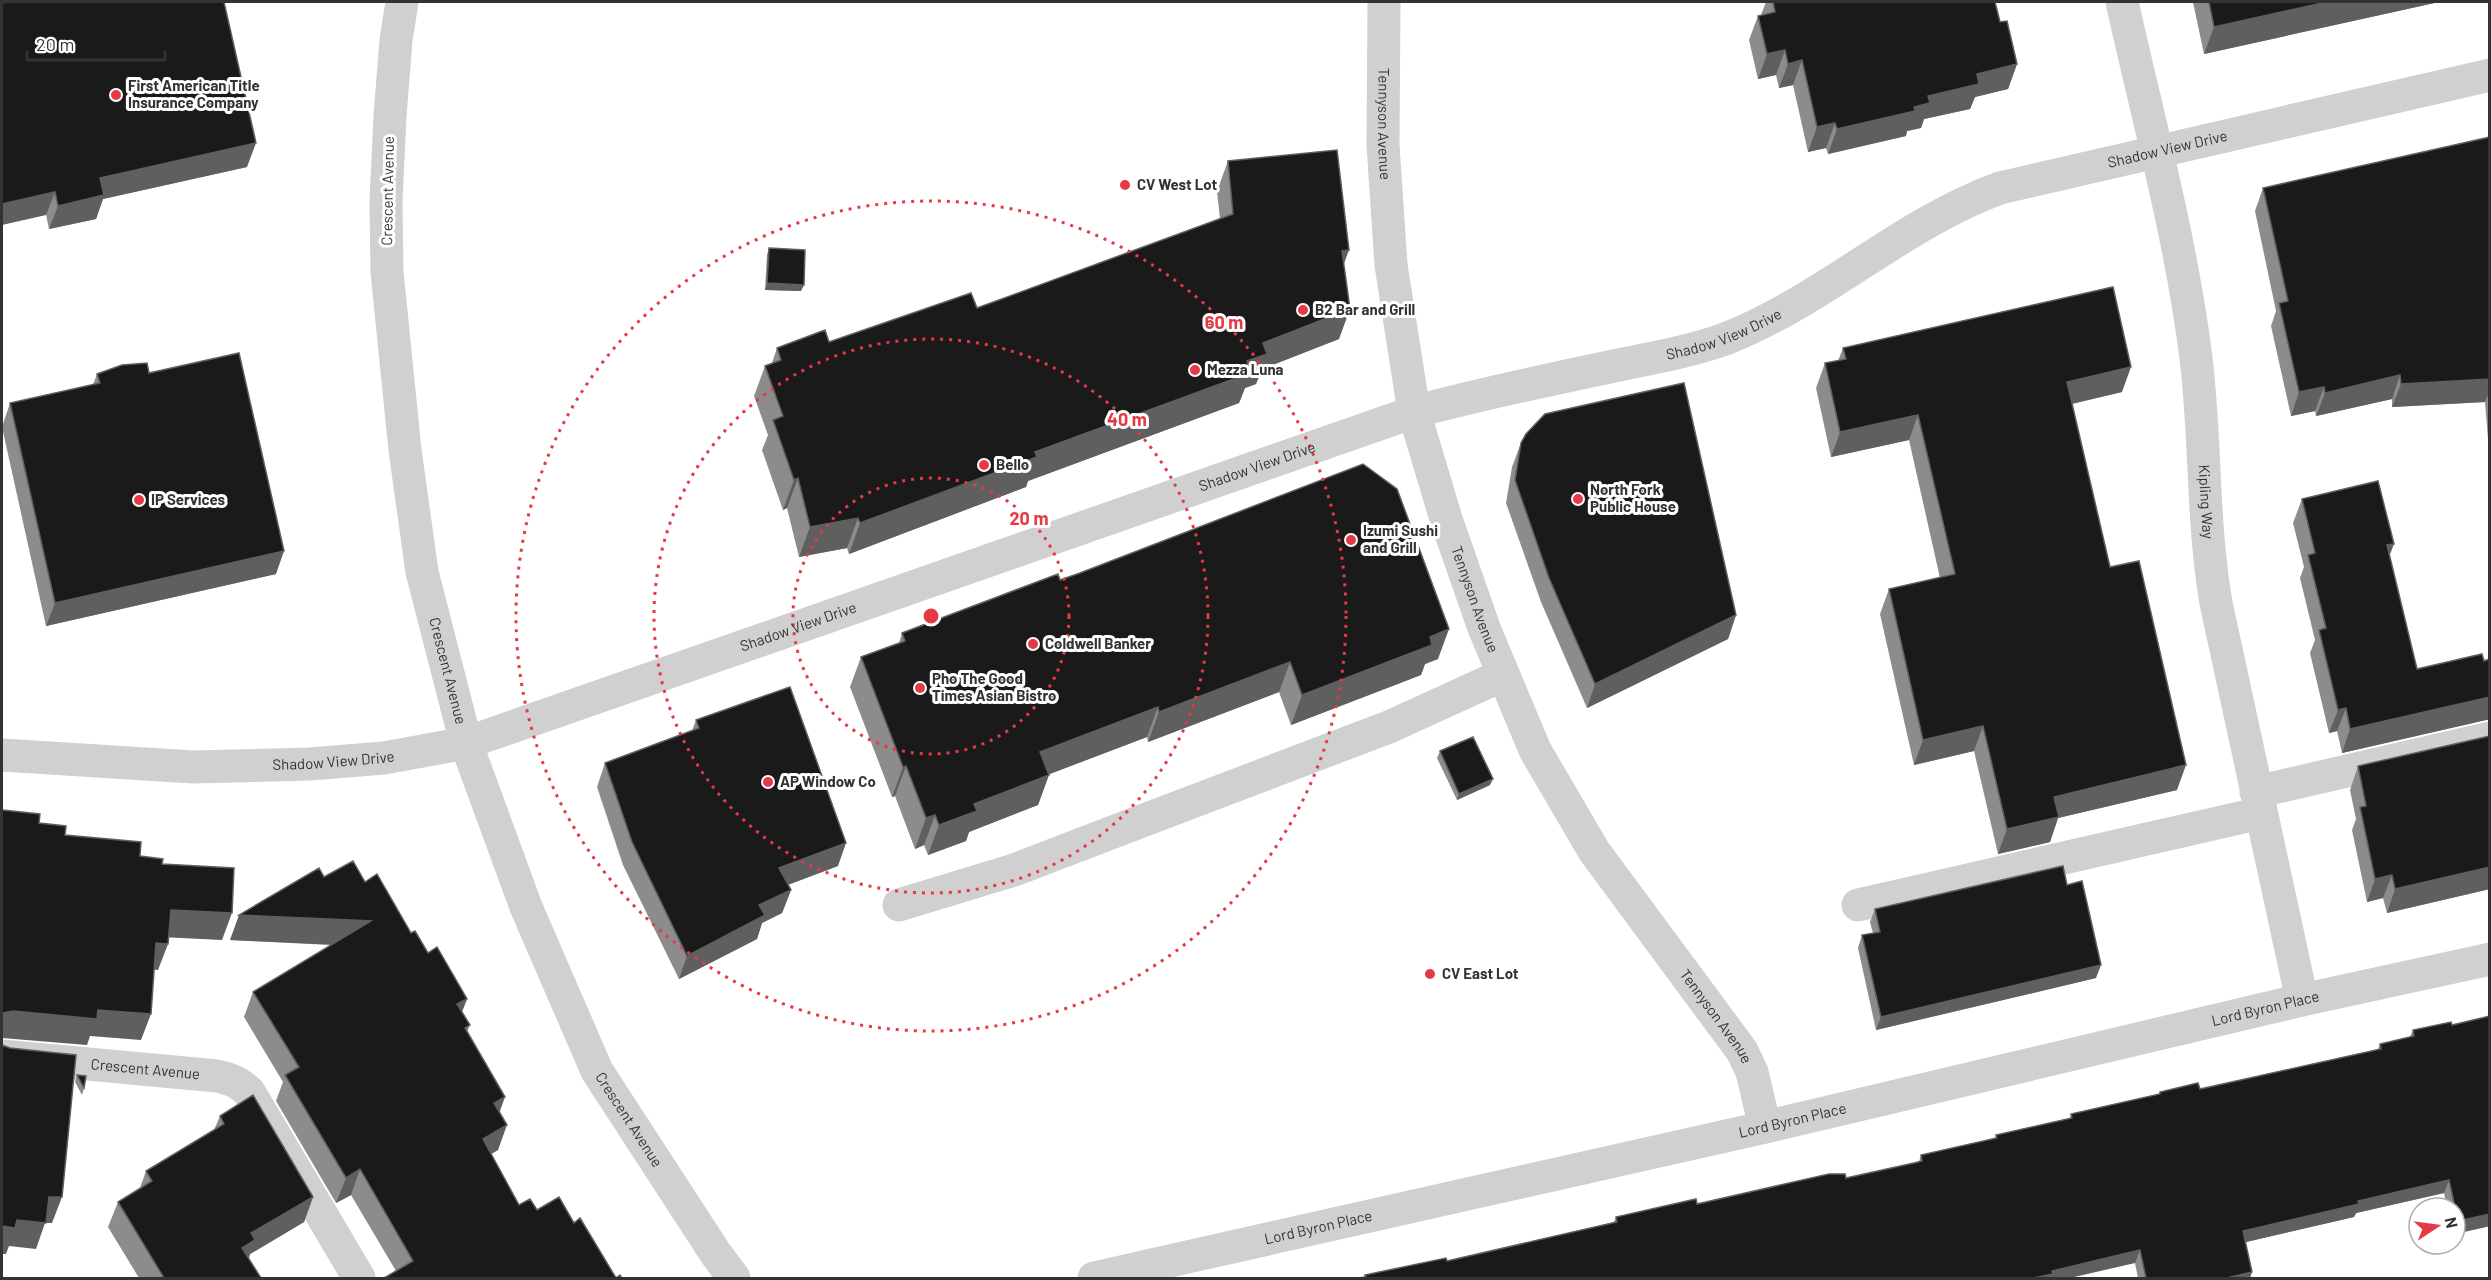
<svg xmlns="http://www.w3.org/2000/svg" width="2491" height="1280" font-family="Barlow,sans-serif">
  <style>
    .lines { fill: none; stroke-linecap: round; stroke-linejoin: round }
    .minor { stroke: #d0d0d0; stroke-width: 33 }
    .wall { fill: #8c8c8c }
    .shaded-wall { fill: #5f5f5f }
    .building { fill: #1a1a1a; stroke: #5f5f5f; stroke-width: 1.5 }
    .ring { fill: none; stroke: #e63946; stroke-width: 3; stroke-dasharray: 3 6 }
    .poi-dot { fill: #e63946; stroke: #fff; stroke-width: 2 }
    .labels { text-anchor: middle; stroke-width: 6; stroke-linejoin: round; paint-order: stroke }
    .poi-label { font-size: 15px; font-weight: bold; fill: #333; stroke: #fff; text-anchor: start }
    .street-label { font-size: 15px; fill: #333; stroke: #fff }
    .centre { fill: #e63946; stroke: #fff; stroke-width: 3 }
    .ring-label { font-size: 18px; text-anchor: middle; font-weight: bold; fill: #e63946; stroke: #fff; stroke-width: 6; stroke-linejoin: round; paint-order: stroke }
  </style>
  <rect width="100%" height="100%" fill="#fff"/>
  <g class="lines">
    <g class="minor">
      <path id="s1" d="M402,2L396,40L390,116L386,201L387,272L405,450L422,572L466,743L526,907L597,1071L716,1254L734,1278"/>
      <path id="s2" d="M1384,2L1383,145L1391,265L1414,412L1446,519L1484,628L1535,750L1594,851L1742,1051L1752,1072L1765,1127"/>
      <path id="s3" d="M2122,2C2148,119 2181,238 2196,358C2206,439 2202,522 2216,603L2302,1000"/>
      <path id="s4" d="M2,755L193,767L310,764L384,758L466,743L1414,412C1480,394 1547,380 1614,366C1651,358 1689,352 1725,339C1823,301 1901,224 2000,188L2490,75"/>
      <path d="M2256,792L2490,738"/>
      <path d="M899,905L1014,870L1134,824L1389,727L1503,675"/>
      <path d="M1858,905L2261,813"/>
      <path id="s5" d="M2,1056L217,1076C230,1079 239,1082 249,1092L359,1278"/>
      <path id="s6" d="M1094,1278L1757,1129L2302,1000L2490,959"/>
    </g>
  </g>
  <path class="wall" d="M1766,2H1995L2000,22L2017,64L2008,89L1975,97L1970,109L1924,119L1921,128L1907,131L1906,136L1828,154L1826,148L1808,152L1793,85L1779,88L1776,75L1758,79L1749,40L1758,16L1761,15Z
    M2193,2H2439L2204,54Z
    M2,3L247,167L103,199L96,219L49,229Z
    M2490,137V464L2485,402L2392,407V399L2316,416L2315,411L2291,416L2271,326L2276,311L2255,211L2263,188Z
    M1228,161L1344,264L1339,339L1262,369L1256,384L1245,388L1239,403L1028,481L1026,487L849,554L847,548L799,557L787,508L783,510L762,450L768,435L754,396L765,366L772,363L777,348L829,342L977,308L1220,219L1217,191Z
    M769,248L801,291L765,290L767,255Z
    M1843,348L2122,392L2072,404L2110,567L2177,790L2058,818L2050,842L1998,854L1974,751L1914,765L1880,614L1889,589L1940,578L1909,440L1831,457L1816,388L1825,363L1838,361Z
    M149,373L276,574L46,626L2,427L10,403L93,385L97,374Z
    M1521,443L1736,615L1728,639L1587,708L1541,602L1506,503L1512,467Z
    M2302,499L2389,555L2417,669L2490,659V720H2486L2342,753L2337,731L2329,733L2310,653L2315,640L2300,578L2304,567L2293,523Z
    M1060,580L1438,659L1425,664L1421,675L1291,725L1279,692L1148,742L1147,737L1049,774L1038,805L969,832L966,841L928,855L924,845L915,849L895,796L892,797L850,687L861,657L899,643L902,633Z
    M696,720L838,866L788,885L791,890L782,913L762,923L757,939L679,979L623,865L597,787L605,763L692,731Z
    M2490,736V889L2387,913L2383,898L2367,902L2352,830L2356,819L2350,790L2358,766Z
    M1440,751L1490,785L1457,800L1437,758Z
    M324,877L365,882L428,953L467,999L462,1012L470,1025L467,1032L500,1111L498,1150L491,1154L519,1205L574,1223L616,1278L396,1271L351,1195L336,1203L276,1101L283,1082L244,1017L253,992L331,945L230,940Z
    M2067,885L2096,978L1876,1030L1858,948L1862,935L1873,933L1870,922L1875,909Z
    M2413,1030L2490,1226L2455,1234V1208H2447L2444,1193L2356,1213L2354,1217L2245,1242L2250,1278H2138L2135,1263L1364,1277L1365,1275L1447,1261L1614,1222L1616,1217L1846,1178L1919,1162L1921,1155L1995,1138L1996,1135L2070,1118L2071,1114L2159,1094L2160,1092L2200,1089L2378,1049L2380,1044L2410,1037Z
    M77,1075L84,1088L82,1095L75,1082Z
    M220,1116L313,1197L304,1222L250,1254L249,1259L260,1278H139L108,1227L118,1202L140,1188L146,1171L214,1130Z"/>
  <path class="shaded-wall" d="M2327,2H2439L2204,54L2214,27Z
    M1785,50L1776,75L1758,79L1767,54Z
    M1802,60L1793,85L1779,88L1788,64Z
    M2017,64L2008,89L1975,97L1970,109L1924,119L1921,128L1907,131L1906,136L1828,154L1837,129L1914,107L1928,96L1977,74Z
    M1835,123L1826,148L1808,152L1817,127Z
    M256,143L247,167L103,199L96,219L49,229L58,206L100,178Z
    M55,192L46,215L2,225V204Z
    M1349,250L1338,280L1342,251Z
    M767,283L804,285L801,291L765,290Z
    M1350,309L1339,339L1262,369L1256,384L1245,388L1239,403L1028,481L1026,487L849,554L860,523L1035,452L1247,361L1263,343Z
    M2131,367L2122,392L2058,407L2067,382Z
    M2400,375L2392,399L2316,416L2325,393Z
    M2490,379V390L2485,402L2392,407L2401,384Z
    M2324,387L2315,411L2291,416L2299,392Z
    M1918,415L1909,440L1831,457L1840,432Z
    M798,478L787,508L783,510L794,480Z
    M858,518L847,548L799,557L810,527Z
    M2394,544L2385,567L2387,545Z
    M284,551L276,574L46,626L55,603Z
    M1736,615L1728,639L1587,708L1595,684Z
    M1449,629L1438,659L1425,664L1421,675L1291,725L1302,695L1430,637Z
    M1290,662L1279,692L1148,742L1159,712Z
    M2490,697V720H2486L2342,753L2350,729Z
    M1158,707L1147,737L1029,782L1040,752Z
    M2346,708L2337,731L2329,733L2338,710Z
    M1983,726L1974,751L1914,765L1923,740Z
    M2186,765L2177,790L2058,818L2050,842L1998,854L2007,829L2054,797Z
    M906,766L895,796L892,797L903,767Z
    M1049,775L1038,805L969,832L966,841L928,855L939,825L974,804Z
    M1493,779L1490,785L1457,800L1459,794Z
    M935,815L924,845L915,849L926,818Z
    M846,843L838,866L771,891L779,868Z
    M2490,867V889L2387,913L2395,889Z
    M2392,875L2383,898L2367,902L2375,879Z
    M791,890L782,913L762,923L757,939L679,979L687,956L759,905Z
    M171,910L232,913L222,940L161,937Z
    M239,915L371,921L361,946L230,940Z
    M156,943L168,944L158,970L147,969Z
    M2101,965L2096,978L1876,1030L1881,1017Z
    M467,999L457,1024V1004Z
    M98,1010L151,1014L141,1040L90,1036L87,1045L2,1038V1014L3,1013L13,1011Z
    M505,1097L496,1122L494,1103Z
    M507,1125L498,1150L474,1164L483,1139Z
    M360,1169L351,1195L336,1203L346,1178Z
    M2449,1180L2444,1193L2356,1213L2354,1217L2238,1244L2243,1231L2358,1201Z
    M49,1197H62L52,1223H45L36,1249L9,1246L6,1254H2V1226Z
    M313,1197L304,1222L250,1254L246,1265L242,1248L251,1233Z
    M2490,1214V1226L2455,1234V1229L2458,1221Z
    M2140,1250L2135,1263L2070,1278H2033L2052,1271Z
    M2252,1272L2250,1278H2227Z"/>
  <path class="building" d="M7,2H224L256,143L100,178L104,195L58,206L55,192L2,204V3Z
    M1773,2H1995L2000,22L2007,21L2017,64L1977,74L1979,84L1928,96L1930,103L1914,107L1915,111L1837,129L1835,123L1817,127L1802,60L1788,64L1785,50L1767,54L1758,16L1775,12Z
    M2209,2H2327L2214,27Z
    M2490,137V379L2401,384L2400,375L2325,393L2324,387L2299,392L2279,303L2288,301L2263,188Z
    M1337,150L1349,250L1342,251L1350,309L1263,343L1267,354L1247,361L1250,373L1035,452L1037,457L860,523L858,518L810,527L798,478L794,480L773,420L783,416L765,366L781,360L777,348L825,330L829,342L971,293L977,308L1233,214L1228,161Z
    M769,248L805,250L804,285L767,283Z
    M2113,287L2131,367L2067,382L2110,567L2139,561L2186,765L2054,797L2059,817L2007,829L1983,726L1923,740L1889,589L1955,574L1918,415L1840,432L1825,363L1846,359L1843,348Z
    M239,353L284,551L55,603L10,403L100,383L97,374L122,365L147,363L149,373Z
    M1684,383L1736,615L1595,684L1549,578L1515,480L1521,443L1526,434L1545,414Z
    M1363,464L1397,489L1449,629L1430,637L1432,645L1302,695L1290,662L1159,712L1158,707L1040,752L1049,775L974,804L977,811L939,825L935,815L926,818L906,766L903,767L861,657L905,641L902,633L1058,574L1060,580L1080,573Z
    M2378,481L2394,544L2387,545L2417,669L2482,654L2484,661L2490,659V697L2350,729L2346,708L2338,710L2319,630L2326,628L2308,555L2315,553L2302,499Z
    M790,687L846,843L779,868L791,890L759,905L765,915L687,956L632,842L605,763L699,728L696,720Z
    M2490,736V867L2395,889L2392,875L2375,879L2360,807L2366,806L2358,766Z
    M1473,737L1493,779L1459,794L1440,751Z
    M2,810L40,814L39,823L66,826L65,835L141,842L140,856L163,859L162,864L234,868L232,913L171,910L168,944L156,943L151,1014L98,1010L97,1019L13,1011L3,1013L2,1014Z
    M353,861L365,882L377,874L411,933L415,931L428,953L437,947L467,999L457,1004L470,1025L465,1028L505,1097L494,1103L507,1125L483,1139L519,1205L530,1199L537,1210L559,1197L574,1223L580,1218L616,1278L620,1275L622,1278H384L413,1261L360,1169L346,1178L285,1075L299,1067L253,992L371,921L239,915L319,868L324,877Z
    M2063,866L2067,885L2082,881L2101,965L1881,1017L1862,935L1880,932L1875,909Z
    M2490,1016V1214L2458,1221L2449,1180L2358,1201L2359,1204L2243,1231L2252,1272L2227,1278H2146L2140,1250L2052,1271L2053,1274L2033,1278H1358L1366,1277L1365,1275L1446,1258L1447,1261L1617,1222L1616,1217L1696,1199L1697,1204L1829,1174H1845L1846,1178L1914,1163L1922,1161L1921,1155L1997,1138L1996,1135L2072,1118L2071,1114L2160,1094V1092L2198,1083L2200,1089L2381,1049L2380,1044L2414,1036L2413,1030L2451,1022L2452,1025Z
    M2,1045L10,1048L76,1055L62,1197H49L46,1223L17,1220L15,1228L2,1226Z
    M77,1075L86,1076L84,1088Z
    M253,1095L313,1197L251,1233L255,1240L242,1248L261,1278H164L118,1202L152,1181L146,1171L224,1124L220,1116Z"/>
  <g class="ring">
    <circle cx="931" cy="616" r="138"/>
    <circle cx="931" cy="616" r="277"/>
    <circle cx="931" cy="616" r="415"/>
  </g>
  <g class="poi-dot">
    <circle cx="116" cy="95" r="6"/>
    <circle cx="1125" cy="185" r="6"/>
    <circle cx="1303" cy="310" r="6"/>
    <circle cx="1195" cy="370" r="6"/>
    <circle cx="984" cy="465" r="6"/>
    <circle cx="1578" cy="499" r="6"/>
    <circle cx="139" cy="500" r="6"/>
    <circle cx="1351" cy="540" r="6"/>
    <circle cx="1033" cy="644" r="6"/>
    <circle cx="920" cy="688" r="6"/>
    <circle cx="768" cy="782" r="6"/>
    <circle cx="1430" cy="974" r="6"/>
  </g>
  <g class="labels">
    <g class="poi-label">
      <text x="128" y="91">First American Title<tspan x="128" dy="17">Insurance Company</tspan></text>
      <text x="1137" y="190">CV West Lot</text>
      <text x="1315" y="315">B2 Bar and Grill</text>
      <text x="1207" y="375">Mezza Luna</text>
      <text x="996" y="470">Bello</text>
      <text x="1590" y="495">North Fork<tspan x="1590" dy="17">Public House</tspan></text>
      <text x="151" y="505">IP Services</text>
      <text x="1363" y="536">Izumi Sushi<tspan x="1363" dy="17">and Grill</tspan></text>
      <text x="1045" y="649">Coldwell Banker</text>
      <text x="932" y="684">Pho The Good<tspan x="932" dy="17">Times Asian Bistro</tspan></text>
      <text x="780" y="787">AP Window Co</text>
      <text x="1442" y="979">CV East Lot</text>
    </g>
    <g class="street-label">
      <text dy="5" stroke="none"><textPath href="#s2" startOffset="122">Tennyson Avenue</textPath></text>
      <text dy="5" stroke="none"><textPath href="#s4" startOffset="2276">Shadow View Drive</textPath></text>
      <text transform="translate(388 191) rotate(-89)" y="5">Crescent Avenue</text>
      <text dy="5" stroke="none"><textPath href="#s4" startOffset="1790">Shadow View Drive</textPath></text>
      <text dy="5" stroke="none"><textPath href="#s4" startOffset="1304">Shadow View Drive</textPath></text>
      <text dy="5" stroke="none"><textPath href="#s3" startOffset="508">Kipling Way</textPath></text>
      <text dy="5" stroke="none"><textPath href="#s2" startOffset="609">Tennyson Avenue</textPath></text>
      <text dy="5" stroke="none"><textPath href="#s4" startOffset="818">Shadow View Drive</textPath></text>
      <text dy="5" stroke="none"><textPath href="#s1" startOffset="675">Crescent Avenue</textPath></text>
      <text dy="5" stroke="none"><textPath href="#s4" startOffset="332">Shadow View Drive</textPath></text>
      <text dy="5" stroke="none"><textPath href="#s6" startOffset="1202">Lord Byron Place</textPath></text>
      <text dy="5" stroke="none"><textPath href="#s2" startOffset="1094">Tennyson Avenue</textPath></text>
      <text dy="5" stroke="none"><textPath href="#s5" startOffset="144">Crescent Avenue</textPath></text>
      <text dy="5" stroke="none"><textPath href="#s1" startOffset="1161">Crescent Avenue</textPath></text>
      <text dy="5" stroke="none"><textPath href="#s6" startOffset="716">Lord Byron Place</textPath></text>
      <text dy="5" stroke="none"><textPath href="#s6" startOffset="230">Lord Byron Place</textPath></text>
    </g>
  </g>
  <circle cx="931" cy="616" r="9" class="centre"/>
  <g class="ring-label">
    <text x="1224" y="329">60 m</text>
    <text x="1127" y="426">40 m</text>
    <text x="1029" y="525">20 m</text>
  </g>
  <rect width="2491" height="1280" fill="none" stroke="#333333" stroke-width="6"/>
  <g transform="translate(2437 1226) rotate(77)"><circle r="28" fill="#ffffff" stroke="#adadad" stroke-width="1.5"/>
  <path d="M0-4.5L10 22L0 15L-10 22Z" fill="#e63946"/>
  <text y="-9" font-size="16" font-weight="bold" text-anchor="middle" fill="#333333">N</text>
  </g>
  <path d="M27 51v9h138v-9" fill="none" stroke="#333333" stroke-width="3"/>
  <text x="36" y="51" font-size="18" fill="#333333" stroke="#ffffff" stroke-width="4.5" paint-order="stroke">20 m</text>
</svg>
